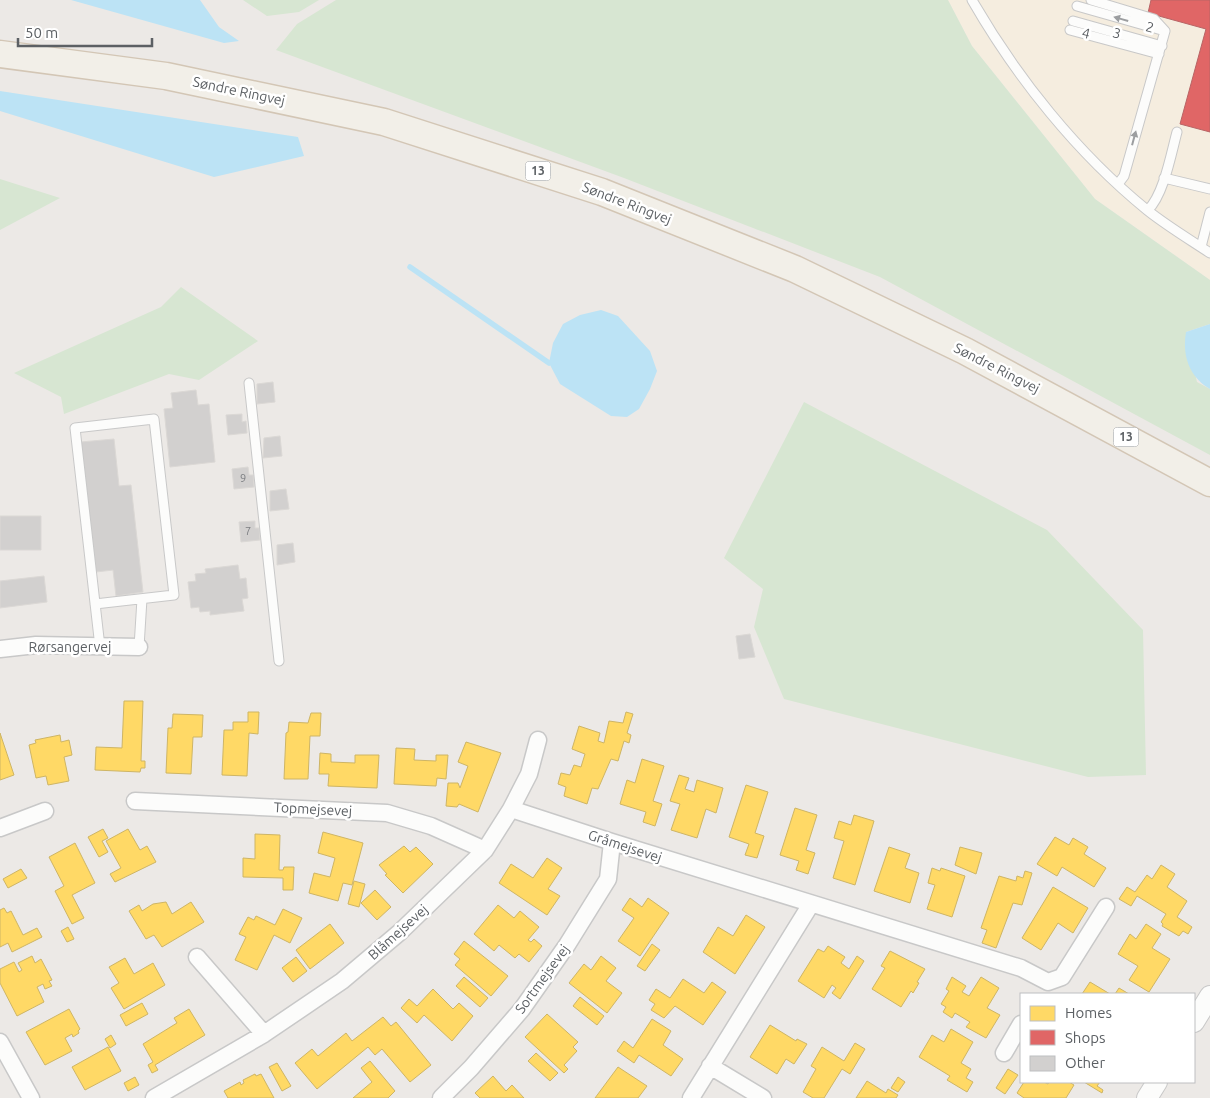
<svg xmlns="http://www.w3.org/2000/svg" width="1210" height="1098" font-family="Ubuntu,sans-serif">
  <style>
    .commercial { fill: #f5eddf }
    .green { fill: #d7e6d2 }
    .water { fill: #bce3f5 }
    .homes { fill: #ffd966; stroke: #ceb565 }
    .shops { fill: #e06666; stroke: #b86465 }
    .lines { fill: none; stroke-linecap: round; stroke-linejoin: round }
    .stream { stroke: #bce3f5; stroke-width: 5.5 }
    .building { fill: #d2d0cf; stroke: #dbd8d5 }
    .service-casing { stroke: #c8c8c8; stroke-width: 11 }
    .minor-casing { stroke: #c8c8c8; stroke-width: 19 }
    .tertiary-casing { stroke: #c8c8c8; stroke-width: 22 }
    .primary-casing { stroke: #d3c6b5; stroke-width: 29 }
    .service { stroke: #fcfcfb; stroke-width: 9 }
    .minor { stroke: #fcfcfb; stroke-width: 16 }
    .tertiary { stroke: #fcfcfb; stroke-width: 20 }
    .primary { stroke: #f2efe8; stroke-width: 26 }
    .oneway { fill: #9c9ea0 }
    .labels { text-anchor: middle; stroke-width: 5; stroke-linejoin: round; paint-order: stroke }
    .number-label { font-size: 11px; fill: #7b7d80 }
    .shield { fill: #fff; stroke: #8d9092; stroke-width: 1 }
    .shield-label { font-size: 12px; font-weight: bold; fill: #5c6064 }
    .street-label { font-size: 14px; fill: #5c6064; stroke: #fff }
  </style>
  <rect width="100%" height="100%" fill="#ece9e6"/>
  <path class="commercial" d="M948,0H1210V280L1095,199L972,46Z"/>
  <path class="green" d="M243,0H319L299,12L267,16Z
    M336,0H948L972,46L1095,199L1210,280V324L1186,332L1197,382L1210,389V455L880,277L624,178L276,50L297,24Z
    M0,179L60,198L0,230Z
    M181,287L258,341L199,380L169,374L64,414L61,397L14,373L161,307Z
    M804,402L1047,530L1143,630L1146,775L1088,777L784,699L754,627L763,589L724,558Z"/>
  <path class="water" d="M71,0H200L219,27L239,41L224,43Z
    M0,91L298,137L304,156L214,177L0,111Z
    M601,310L618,316L650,351L657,371L650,389L639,409L627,417L611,416L560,384L549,363L553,343L563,324L580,315Z
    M1210,324V389C1189,377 1182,355 1186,332Z"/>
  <path class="homes" d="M124,701H143L141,761H145V768H141L140,772L95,770L96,747L122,748Z
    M248,712H259L258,734L249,733L247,776L222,775L224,730H233V722H248Z
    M626,712L633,714L627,733L631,735L629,743L624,741L618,761L611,759L598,789L592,788L587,804L564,796L566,787L558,784L561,773L570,775L574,765L581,767L585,754L572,749L579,726L600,733L598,741L604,743L609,721L623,723Z
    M311,713H321L320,736H310L308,779H284L286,733L288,732L289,722L308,723Z
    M173,714L203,715L202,737H193L191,774L166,773L168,728H172Z
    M0,733L14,775L0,780Z
    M60,735L61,742L69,740L72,755L64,757L69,781L48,785L46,776L36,778L29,745L36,743L35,740Z
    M466,742L501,753L478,812L459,804L457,807L446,806L448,783H458L460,788L468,766L458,762Z
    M396,748L415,749L414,760L436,761V755H448L446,779L437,778L436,786L394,784Z
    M320,753L331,754V762L355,763V755H379L377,788L328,786L329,774H319Z
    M642,759L664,766L653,801L662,804L655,826L643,822L646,812L620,804L627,780L635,783Z
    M679,775L689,778L685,789L694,792L697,780L723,788L716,813L706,809L697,838L671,830L680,804L670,801Z
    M746,785L768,792L755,833L764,836L757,858L745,855L749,844L729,837Z
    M795,808L817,815L806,850L815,853L808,874L796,870L799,861L780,855Z
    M854,815L874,821L855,885L833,878L844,841L834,838L839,821L851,825Z
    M103,829L108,838L102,841L108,852L99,857L88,837Z
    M128,829L140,850L147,846L156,862L115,882L110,874L121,868L106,841Z
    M323,832L363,843L352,885L343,883L338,901L309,893L314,873L330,877L335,858L318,853Z
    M255,834L280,835L279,870H283L284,867H294L293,890H283V878L243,877V858L255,859Z
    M1055,837L1069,845L1073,838L1088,847L1084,854L1106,868L1094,887L1062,867L1057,876L1037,864Z
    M75,843L95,883L72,895L84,918L72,924L55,891L64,886L49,857Z
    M404,846L410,852L416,847L433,864L403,893L385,875L387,874L379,865Z
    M889,847L910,854L905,868L919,873L910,903L874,891Z
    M960,847L982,853L976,874L955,865Z
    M547,858L562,868L548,889L560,896L547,915L499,883L511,864L533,878Z
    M1161,865L1175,874L1167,887L1187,901L1177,917L1192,927L1188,934L1183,931L1179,936L1162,926L1163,924L1161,922L1166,914L1137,896L1131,906L1119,899L1127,887L1135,892L1147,875L1152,879Z
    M932,868L940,871L941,868L965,876L952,917L927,909L935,885L928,883Z
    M21,869L27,878L8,888L3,879Z
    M1025,871L1032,873L1022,905L1013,903L996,948L982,943L987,930L981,928L999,876L1016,881L1017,876L1023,878Z
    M354,881L365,884L359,907L348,904Z
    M1053,887L1088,908L1073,933L1058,923L1041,950L1022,938Z
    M375,890L391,907L377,920L361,903Z
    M630,898L642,907L648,898L669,913L640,956L618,941L634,918L622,910Z
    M166,902L172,914L191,902L204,922L162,947L154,935L146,939L129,911L139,905L142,911L153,904Z
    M498,905L514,918L520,911L539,927L528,940L531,942L534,939L542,946L529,962L519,954L515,958L499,945L494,951L474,934Z
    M4,908L7,913L11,911L23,935L37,928L42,937L12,952L8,943L0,947V910Z
    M283,909L302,918L290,943L274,935L257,970L235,960L246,937L239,934L248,917L254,920L256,916L275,925Z
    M746,915L765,927L735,974L703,952L718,927L733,936Z
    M330,924L344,943L310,969L296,950Z
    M1146,924L1161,934L1152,948L1170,959L1149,992L1129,980L1138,966L1118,954L1130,934L1136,939Z
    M68,927L74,939L67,942L61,931Z
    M464,941L508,976L491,996L455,965L460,959L454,954Z
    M652,944L660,950L645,971L637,966Z
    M828,946L845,957L841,963L849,969L857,956L864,961L840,999L832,993L836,988L832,985L824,998L798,981L818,949L824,952Z
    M890,951L925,969L917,982L919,983L913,993L911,991L901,1007L872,989L885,968L881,966Z
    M32,956L35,963L41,959L52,980L49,981L52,986L45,989L43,984L37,987L44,1002L17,1016L0,983V969L14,962L19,972L22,970L18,963Z
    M601,956L616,968L606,981L622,993L607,1013L569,983L584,964L591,970Z
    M296,957L307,971L293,982L282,968Z
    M125,958L134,974L153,963L165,985L124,1009L111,988L119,983L109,967Z
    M464,977L488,998L480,1007L456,986Z
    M952,977L966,986L962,992L969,996L981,977L999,988L987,1008L1000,1015L986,1038L966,1027L970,1022L955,1013L952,1018L943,1012L946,1007L941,1004L949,991L946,989Z
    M683,979L704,993L712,982L726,992L703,1025L675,1006L664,1018L651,1010L655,1004L649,1000L656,989L670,998Z
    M1090,982L1110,994H1082Z
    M1119,988L1129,994H1115Z
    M433,989L453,1009L459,1003L473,1016L452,1041L424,1015L417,1023L401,1008L409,999L417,1006Z
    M580,997L604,1016L597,1025L573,1006Z
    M142,1003L148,1014L126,1026L120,1015Z
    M69,1009L80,1029L78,1031L79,1033L73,1037L72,1034L65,1038L72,1051L45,1065L26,1032Z
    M189,1009L205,1035L155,1065L158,1070L152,1073L148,1065L153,1062L143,1044L177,1023L174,1018Z
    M547,1014L578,1042L573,1047L577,1051L564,1065L568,1069L564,1073L525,1037Z
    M383,1017L391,1026L396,1022L431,1065L410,1082L382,1049L375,1055L368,1047L317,1089L295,1063L312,1049L318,1056L346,1033L352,1041Z
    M652,1019L671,1031L663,1045L683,1059L671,1076L639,1055L634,1063L617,1051L624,1041L633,1048Z
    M770,1025L796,1041L797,1039L807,1044L794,1064L786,1059L777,1074L750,1057Z
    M951,1029L973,1042L961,1063L971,1069L966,1078L973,1082L967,1092L947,1080L950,1076L919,1057L932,1035L944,1042Z
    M111,1035L116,1044L110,1048L105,1039Z
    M855,1043L865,1049L850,1074L842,1069L824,1098H813L803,1092L816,1069L811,1066L822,1047L844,1061Z
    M108,1047L121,1071L85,1090L72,1067Z
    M536,1053L558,1073L550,1081L528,1061Z
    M370,1061L395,1091L388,1098H353L372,1082L361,1068Z
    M277,1063L291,1086L282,1091L269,1067Z
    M618,1067L647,1086L638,1098H595Z
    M1008,1069L1018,1075L1005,1094L996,1088Z
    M255,1074L256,1076L261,1074L274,1098H228L224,1091L240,1082L241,1085L244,1083L243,1080Z
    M493,1076L506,1091L512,1085L524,1098H480L475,1093Z
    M135,1077L139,1085L128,1091L124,1083Z
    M898,1077L905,1082L898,1092L891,1088Z
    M867,1081L886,1093L888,1089L898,1095L896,1098H856Z
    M1024,1082H1044L1048,1084L1049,1082H1069L1074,1085L1066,1098H1024L1017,1093Z
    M1084,1082H1100L1097,1086L1103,1090L1102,1093Z"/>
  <path class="shops" d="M1151,0H1210V132L1180,124L1206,29L1148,13Z"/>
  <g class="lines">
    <path class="stream" d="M410,267L549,363"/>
  </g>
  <path class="building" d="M273,382L275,402L257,404V384Z
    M196,390L198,405L209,404L215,462L170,467L164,409L173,408L171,393Z
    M242,414V422L246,421L247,433L228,435L226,415Z
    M280,436L282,456L263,458L264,438Z
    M114,439L119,486L131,485L143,592L116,596L113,570L96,572L81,442Z
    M248,467L249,475H253L254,487L234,489L232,469Z
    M286,489L289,509L270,511V491Z
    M0,516H41V550H0Z
    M255,521V528H259L260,540L241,542L239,522Z
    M293,543L295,562L277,565V545Z
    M238,565L240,579L246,578L248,598L242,599L244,611L210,615V611L200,612L199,607L191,608L188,582L196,581L195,574L206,573L205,569Z
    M44,576L47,602L0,608V581Z
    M750,634L755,657L739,659L736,636Z"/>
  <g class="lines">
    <g class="service-casing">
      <path id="service" d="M972,0C1017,78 1077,153 1147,210C1167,226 1189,239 1210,253
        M1091,0L1154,19L1165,31
        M1077,6L1165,31
        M1073,21L1162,46
        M1070,30L1159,54
        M1164,178L1210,189
        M1118,184L1124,176L1165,31
        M1148,210C1164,194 1171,154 1177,132
        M1201,247L1210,212
        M249,383L279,661
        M95,604L174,595L154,419L75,428L100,647
        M139,647L142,599"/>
    </g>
    <g class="minor-casing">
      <path id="minor" d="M0,649L36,645L139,647
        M538,740L529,774L511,809L612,842L1021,968L1048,982L1062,977L1106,907
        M135,801L387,813L431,826L485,850
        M0,828L45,811
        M197,957L264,1034
        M0,1042L31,1098
        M1004,1053L1021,1024
        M710,1066L763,1098
        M154,1098L264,1034L342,981L400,932L485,850L511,809
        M441,1098L471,1068L522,1009L567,945L608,879L612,842
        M691,1098L811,904"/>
    </g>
    <g class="tertiary-casing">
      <path id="tertiary" d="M1194,1022L1210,996
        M1147,1098L1157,1082"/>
    </g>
    <g class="primary-casing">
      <path id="primary" d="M0,54L166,76L384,122L602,192L795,269L965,351L1210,483"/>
    </g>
    <use href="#service" class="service"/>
    <use href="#minor" class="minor"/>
    <use href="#tertiary" class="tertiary"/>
    <use href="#primary" class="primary"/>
  </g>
  <defs><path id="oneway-solid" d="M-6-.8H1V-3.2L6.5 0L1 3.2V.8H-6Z" transform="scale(1.25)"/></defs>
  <g class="oneway">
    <use href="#oneway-solid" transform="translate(1121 19) rotate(-164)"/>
    <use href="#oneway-solid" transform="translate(1134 138) rotate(-75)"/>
  </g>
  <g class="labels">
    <g class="number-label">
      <text x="243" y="482">9</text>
      <text x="248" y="535">7</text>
    </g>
    <g class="shield">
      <rect x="525.5" y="161.5" width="25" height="19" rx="4"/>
      <rect x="1113.5" y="427.5" width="25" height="19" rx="4"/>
    </g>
    <g class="shield-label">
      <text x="538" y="175">13</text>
      <text x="1126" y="441">13</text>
    </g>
    <g class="street-label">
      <text transform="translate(1150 27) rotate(16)" y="5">2</text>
      <text transform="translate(1086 33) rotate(14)" y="5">4</text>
      <text transform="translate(1117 33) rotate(16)" y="5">3</text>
      <text transform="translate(239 91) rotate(12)" y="5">Søndre Ringvej</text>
      <text transform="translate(627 203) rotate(21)" y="5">Søndre Ringvej</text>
      <text transform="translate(997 368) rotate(27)" y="5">Søndre Ringvej</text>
      <text x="70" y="652">Rørsangervej</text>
      <text transform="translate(313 809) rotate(3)" y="5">Topmejsevej</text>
      <text transform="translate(625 846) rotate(18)" y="5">Gråmejsevej</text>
      <text transform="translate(398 932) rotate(-42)" y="5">Blåmejsevej</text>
      <text transform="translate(542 979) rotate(-54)" y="5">Sortmejsevej</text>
    </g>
  </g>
  <rect x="1020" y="993" width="175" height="90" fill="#ffffff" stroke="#bebfc1"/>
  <rect x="1030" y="1006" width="25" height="15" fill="#ffd966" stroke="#bebfc1"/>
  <text x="1065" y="1018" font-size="15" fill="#5c6064">Homes</text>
  <rect x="1030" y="1030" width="25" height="15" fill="#e06666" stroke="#bebfc1"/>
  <text x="1065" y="1043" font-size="15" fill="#5c6064">Shops</text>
  <rect x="1030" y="1056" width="25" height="15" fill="#d2d0cf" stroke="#bebfc1"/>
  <text x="1065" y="1068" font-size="15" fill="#5c6064">Other</text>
  <path d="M18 38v8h134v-8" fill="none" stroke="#5c6064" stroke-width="2.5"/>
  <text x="25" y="38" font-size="15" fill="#5c6064" stroke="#ffffff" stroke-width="4" paint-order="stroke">50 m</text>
</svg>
